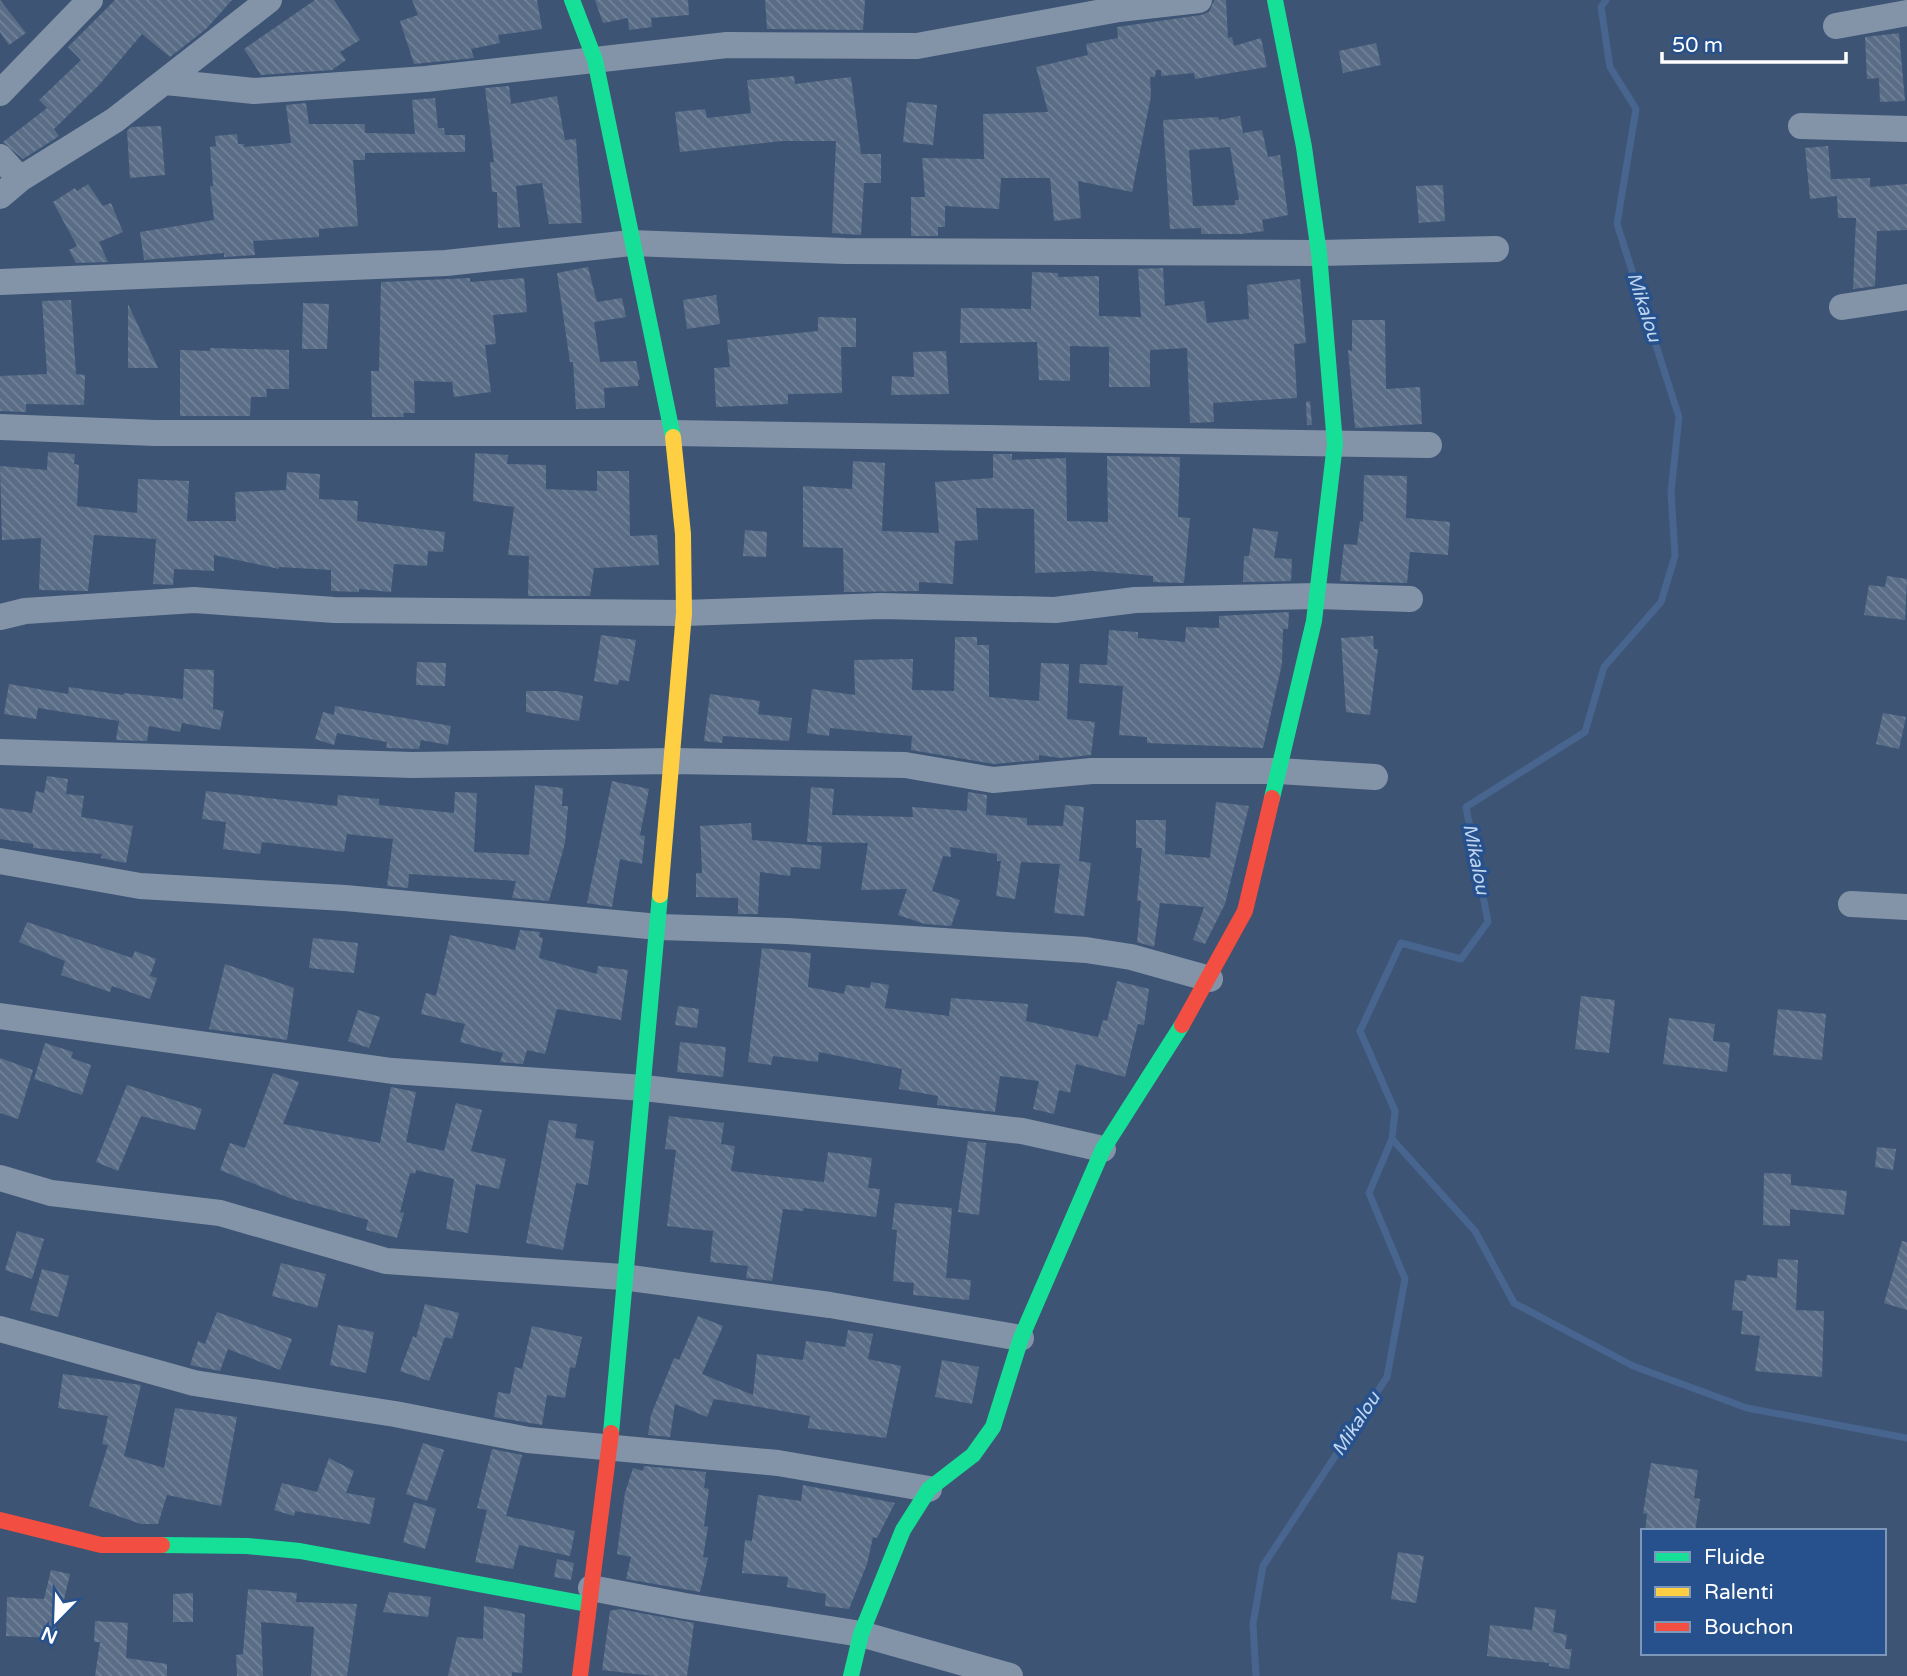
<svg xmlns="http://www.w3.org/2000/svg" width="1907" height="1676" viewBox="0 0 1907 1676" font-family="'Varela Round',sans-serif">
<defs>
<pattern id="building-back-hatch" width="6" height="6" patternUnits="userSpaceOnUse" patternTransform="scale(1.75)"><rect width="6" height="6" fill="#5a6d87"/><path d="M-1 5l2 2M0 0l6 6M5-1l2 2" fill="none" stroke="#738399"/></pattern>
</defs>
<rect width="100%" height="100%" fill="#3d5475"/>
<g fill="none" stroke-linecap="round" stroke-linejoin="round">
<path stroke="#47658e" stroke-width="7" d="M1392 1139 1475 1231 1514 1303 1633 1366 1747 1408 1907 1438
M1256 1676 1253 1624 1263 1566 1387 1377 1405 1279 1369 1193 1392 1139 1395 1111 1360 1031 1401 943 1461 959 1488 922 1466 807 1585 732 1604 667 1661 602 1675 556 1671 492 1679 417 1617 224 1636 109 1610 67 1601 7 1606 0"/>
</g>
<path fill="url(#building-back-hatch)" fill-rule="evenodd" d="M0 0 26 33 9 45 0 32Z
M115 0H232L206 29 170 57 142 34 98 86 54 129 59 136 23 159 3 142 47 108 39 100 81 60 68 47Z
M315 0H334L360 40 340 52 346 60 332 70 261 75 244 49Z
M412 0H537L542 29 498 35 500 43 471 49 474 58 414 64 400 21 418 15Z
M595 0H688L689 15 651 18 652 27 629 30 628 18 603 23Z
M765 0H865L863 30 767 29Z
M1214 0H1226L1228 38 1232 37 1234 46 1261 38 1267 67 1195 79 1194 73 1161 76V70H1156L1155 77H1150L1151 96 1132 192 1078 181 1081 218 1054 221 1050 178H1001L999 209 945 206V227H938V236H911V197H925L922 158 984 159 983 114 1048 112 1036 67 1088 55 1086 44 1118 38 1117 27 1201 15 1209 12Z
M1899 33 1905 101 1880 102 1879 78 1867 79 1865 37Z
M1376 43 1381 65 1343 73 1339 51Z
M794 76 795 84 851 77 861 154H881V183H864L861 235 832 233 836 141H782L680 152 675 112 705 109 707 118 751 113 747 80Z
M509 86 511 104 557 96 565 140 576 139 582 223 549 224 542 183 516 186 520 227 498 228 497 192H492L490 162H494L485 88Z
M435 98 438 128H444L445 135H465V152L365 153V160H353L358 226 319 229V237L253 241 255 255 224 257V253L144 260 140 232 214 220 210 186H213L210 147 216 146 215 136 237 134 238 144H244V147L291 143 286 105 306 103 309 124H365V133L415 134 412 100Z
M907 102 937 105 933 145 903 142Z
M1240 116 1243 133 1262 130 1268 157 1280 155 1288 215 1262 220 1264 231 1241 234H1201V228L1170 229 1163 120 1218 117 1219 120ZM1230 147 1239 200H1235V205L1193 206 1189 150Z
M161 126 165 175 130 178 127 131 131 127Z
M1828 146 1831 179 1870 178V187L1907 184V230L1877 231 1875 286 1853 289 1856 218H1838L1837 196 1810 199 1805 148Z
M88 184 103 206 111 203 123 232 99 242 108 262 76 263 69 250 77 246 53 202 75 188 77 191Z
M1443 185 1445 221 1419 223 1416 186Z
M588 267 597 302 622 298 626 317 594 322 600 362 636 361 640 380H638V386L604 388 605 408 576 409 573 362H570L557 273Z
M1163 268 1165 306 1204 301 1207 323 1249 319 1247 285 1300 279 1306 343 1294 344 1297 398 1213 403 1214 422 1190 423 1187 348 1150 350V387H1109V347L1070 346V381L1039 380 1037 342 960 343 961 308 1031 309 1032 272 1058 273V277L1099 276V316L1141 317 1138 269Z
M470 278V282L524 278 527 312 493 315 496 344 485 345 491 392 454 397 452 382 414 381 415 413H403L404 417H372L371 371H379L381 282Z
M716 295 720 324 687 329 683 300Z
M71 300 76 374 85 375 84 405 26 404V412L0 411V376L47 374 42 301Z
M303 303 329 304 327 349H302Z
M128 304 158 368H128Z
M818 317 856 318V347H841L842 393 788 394V404L716 407 714 368 730 367 727 340 818 331Z
M1352 320H1385L1386 389 1420 387 1422 424 1355 428 1348 350 1352 351Z
M210 348 289 350V389H266L267 397H251L250 416H180V350L210 351Z
M946 351 949 394 891 395 892 376 914 377 913 352Z
M1310 401 1312 425H1307L1306 402Z
M48 452 75 454 74 464 79 465 77 506 137 513 138 479 189 481 187 521H236L235 492 286 490 287 472 320 474 319 499 358 501 357 521 445 532 443 552 428 551 427 566 394 564 391 592 359 589V592L331 591V570L279 567V569L214 555V571L174 569 173 585 153 584 156 539 94 535 88 591 39 590 41 538 2 540 0 466 47 470Z
M475 453 508 455 507 464 546 465V489L597 491V471H629L630 536 657 535 659 565 594 568 590 596H528L529 556 508 555 514 507 473 501Z
M993 454H1012V460L1066 458 1067 521 1108 522 1107 456 1180 457 1178 517 1190 518 1184 583 1153 582V576L1093 571 1035 573 1034 509 976 508 978 540 955 541 953 584 919 582V591L844 592 843 548 803 547V486L852 489 853 461 885 463 882 531 939 533 935 482 993 478Z
M1364 475 1407 476 1406 518 1450 522 1448 555 1410 552 1407 583 1340 581 1344 544 1357 545 1360 521 1363 522Z
M1253 528 1278 532 1274 558 1292 559 1291 581 1243 582 1244 556H1249Z
M745 530 767 532 766 557 743 556Z
M1887 576 1907 579 1905 620 1864 615 1869 585 1885 587Z
M1289 612 1288 629H1283L1282 664 1263 748 1147 743V737L1119 735 1123 686 1079 683 1080 664 1107 665 1109 630 1138 632V638L1185 642 1186 627 1219 628V616Z
M601 635 636 640 629 681 619 680 618 685 594 681Z
M1373 636 1374 649H1378L1370 715 1346 712 1341 638Z
M955 637H977V645H989V697L1039 701 1041 663 1069 664 1067 719 1095 722 1091 755 1060 758 1039 755V760L994 764 911 750 912 736 830 728 829 736 807 733 812 689 855 695 854 660 913 659 912 690 954 691Z
M417 662 446 663 445 686 416 685Z
M184 669 214 670 213 709 224 711 220 730 182 723 180 732 149 726 147 741 116 740 119 721 38 708 36 719 4 714 9 684 68 694 69 687 123 695 124 693 183 699Z
M526 691H557L583 696 579 721 526 712Z
M710 694 760 701 758 714 792 718 789 741 723 736 722 743 704 741Z
M335 706 451 726 448 745 421 740 419 749 386 748 387 742 337 733 334 745 315 739 323 712 334 715Z
M1883 713 1906 717 1899 749 1876 744Z
M47 776 68 779 66 794 84 796 81 817 133 826 126 863 101 858 102 854 33 848V844L0 839V808L32 813 36 791 44 793Z
M612 781 649 789 640 835 645 836 642 864 620 859 612 907 587 903Z
M535 785 563 788 562 806H568L565 843 549 901 512 898 516 881 409 874 408 888 387 886 393 839 347 834 344 852 262 842 260 854 223 849 226 822 202 819 206 791 337 806 338 795 379 799V805L454 813 455 792 477 793 474 852 529 855Z
M811 787 834 789 832 815 913 817 912 807 967 811 968 792 987 795 986 815 1027 818V825L1063 826 1065 805 1084 807 1079 861 1091 863 1084 916 1054 913 1060 864 1021 862 1015 899 996 896 1001 861H997V854L950 847 951 857 943 856 932 891 960 900 951 926 925 924 898 915 907 889 861 890 868 843 807 842Z
M1216 802 1249 806 1225 904 1205 944 1193 940 1204 907 1160 903 1154 947 1137 942 1141 901H1137L1142 848H1136V820H1166L1165 854 1210 858Z
M751 823 752 840 822 846 820 869 791 867 790 876 760 872 758 914H738V898L696 897V873H702L700 826Z
M27 922 132 958 135 951 156 959 150 976 157 978 150 999 112 986 110 992 61 975 65 961 19 942Z
M520 930 540 932 539 937 543 938 539 958 597 974 598 966 628 970 621 1020 557 1009 545 1054 527 1050 523 1064 500 1062 503 1053 460 1042 465 1024 421 1014 426 993 436 996 450 935 515 950Z
M313 938 358 943 354 973 309 968Z
M762 948 811 953 808 987 844 994 846 985 870 988 871 982 889 985 885 1008 949 1016 951 998 1028 1004 1026 1021 1098 1037 1103 1020 1107 1021 1117 981 1149 989 1144 1025 1138 1024 1125 1077 1076 1064 1070 1093 1059 1090 1054 1114 1033 1109 1039 1081 1000 1076 995 1112 937 1105 938 1096 899 1089 902 1069 819 1052 818 1062 773 1056 771 1065 748 1062Z
M225 964 294 988 287 1040 209 1029Z
M1581 996 1615 1000 1609 1053 1575 1049Z
M678 1006 699 1009 697 1028 675 1025Z
M1778 1009 1826 1014 1822 1060 1773 1055Z
M358 1010 380 1017 369 1048 348 1041Z
M1669 1018 1715 1024 1713 1041 1730 1043 1727 1072 1663 1064Z
M680 1042 726 1047 723 1077 677 1072Z
M45 1043 73 1052 71 1058 91 1065 82 1095 34 1079Z
M0 1058 33 1070 18 1119 0 1113Z
M273 1073 299 1082 283 1124 380 1143 391 1087 416 1092 406 1142 444 1151 456 1103 482 1110 471 1151 506 1159 499 1189 476 1184 468 1233 446 1229 454 1179 416 1170 415 1174 410 1173 400 1212 404 1213 397 1238 366 1230 368 1220 292 1199 220 1170 230 1143 245 1148Z
M127 1085 202 1109 195 1130 141 1116 118 1171 96 1162Z
M669 1116 724 1123 721 1144 735 1146 731 1171 824 1182 828 1152 872 1158 868 1188 880 1189 876 1217 804 1208 803 1211 783 1209 772 1281 746 1278 748 1266 710 1262 713 1231 667 1226 676 1150 665 1149Z
M549 1120 577 1124 575 1138 594 1141 588 1185 576 1183 563 1250 526 1243Z
M968 1141 986 1143 979 1215 958 1212Z
M1877 1147 1896 1149 1893 1170 1875 1167Z
M1764 1173 1791 1174V1185L1847 1191 1844 1215 1790 1209V1226L1763 1225Z
M895 1203 952 1208 946 1278 971 1280 969 1300 913 1295 914 1283 893 1281 897 1230 892 1229Z
M17 1231 44 1239 32 1279 5 1270Z
M1902 1241 1907 1242V1310L1884 1303Z
M1778 1259 1798 1260 1796 1310 1824 1311 1822 1377 1755 1371 1760 1336 1741 1334 1743 1311 1732 1310 1735 1280 1746 1281 1747 1275 1777 1278Z
M281 1263 326 1274 317 1308 272 1296Z
M42 1269 69 1276 58 1317 30 1310Z
M425 1304 459 1313 452 1339 445 1337 429 1381 400 1371 413 1336 416 1338Z
M217 1312 292 1339 280 1370 228 1349 220 1371 190 1365 198 1341 205 1344Z
M698 1316 723 1326 702 1374 753 1395 757 1354 803 1360 806 1341 845 1347 848 1330 873 1334 868 1359 901 1366 886 1438 808 1428 810 1416 714 1399 707 1417 675 1404 670 1437 648 1435 651 1415 674 1358 679 1360Z
M338 1325 374 1332 366 1373 330 1365Z
M532 1326 582 1337 575 1368 570 1367 565 1398 547 1395 542 1425 494 1417 498 1392 510 1394 515 1367 522 1369Z
M942 1360 979 1367 972 1404 935 1397Z
M63 1374 141 1385 124 1456 164 1468 175 1408 237 1417 221 1506 167 1495 158 1524H141L89 1506 108 1445 102 1444 108 1416 58 1408Z
M423 1443 444 1450 427 1501 406 1494Z
M492 1449 522 1455 506 1516 575 1531 570 1556 519 1545 513 1569 475 1562 487 1510 477 1508Z
M329 1458 354 1471 346 1493 375 1498 370 1524 295 1511 294 1516 274 1510 282 1483 317 1492Z
M1651 1463 1698 1470 1694 1498 1700 1499 1695 1531H1645L1647 1514 1643 1513Z
M644 1466 706 1472 704 1488 709 1489 704 1526 708 1527 703 1557 708 1558 700 1592 626 1579 631 1557 617 1554 625 1493 633 1468 643 1471Z
M803 1485 895 1503 877 1538 873 1537 867 1564 849 1609 825 1606 826 1594 787 1587 788 1577 742 1573 745 1540 752 1541 758 1495 801 1501Z
M414 1502 436 1509 425 1549 403 1542Z
M1398 1552 1424 1556 1416 1603 1391 1599Z
M557 1559 574 1563 571 1580 554 1577Z
M51 1570 70 1574 63 1604 58 1603 55 1638 6 1636 7 1597 44 1599Z
M248 1589 297 1593 296 1602 357 1604 347 1676H311L314 1627 261 1622 263 1676H237L236 1655 243 1654Z
M389 1592 431 1597 428 1617 383 1612Z
M193 1593V1622H173V1594Z
M484 1606 525 1614 522 1673 512 1672V1676H448L457 1637 483 1639Z
M1535 1607 1556 1610 1553 1632 1567 1635 1565 1649H1572L1569 1669 1549 1666V1663L1487 1656 1490 1625 1532 1630Z
M619 1609 694 1623 687 1676H653L602 1670 610 1611Z
M95 1621 128 1623 126 1658 167 1664V1676H95L100 1642H94Z"/>
<g fill="none" stroke-linecap="round" stroke-linejoin="round">
<path stroke="#8494a8" stroke-width="26" d="M1836 26 1907 13
M166 82 254 91 426 79 727 45 917 46 1119 9 1199 0
M0 93 90 0
M1801 126 1907 129
M0 157 20 179
M0 196 20 179 115 120 269 0
M0 282 446 263 631 243 845 251 1319 253 1496 249
M1842 307 1907 297
M0 427 155 433H673L1429 445
M0 617 25 611 194 600 334 610 684 613 881 606 1055 610 1135 600 1318 596 1410 599
M0 752 412 765 672 761 905 765 993 780 1092 771H1279L1375 777
M0 861 140 886 345 898 659 927 787 931 1086 950 1131 957 1210 979
M1851 904 1907 907
M0 1016 392 1071 644 1088 1022 1131 1103 1149
M0 1178 51 1193 220 1213 386 1261 623 1277 830 1305 1021 1338
M0 1329 194 1383 395 1414 528 1440 778 1463 929 1489
M591 1588 685 1606 861 1634 1010 1676"/>
<path stroke="#16e098" stroke-width="16" d="M572 0 595 60 673 437
M1272 798 1314 621 1335 444 1319 253 1304 147 1275 0
M611 1433 660 895
M162 1545 247 1546 300 1551 587 1604
M851 1676 861 1634 903 1530 929 1489 973 1455 993 1427 1021 1338 1103 1149 1182 1025"/>
<path stroke="#ffcf43" stroke-width="16" d="M660 895 684 613 683 534 673 437"/>
<path stroke="#f24e42" stroke-width="16" d="M1182 1025 1245 911 1272 798
M0 1520 101 1545H162
M580 1676 611 1433"/>
</g>
<g text-anchor="middle" dominant-baseline="central" stroke-width="7" stroke-linejoin="round" paint-order="stroke">
<g font-size="19" font-style="italic" fill="#c0d6f1" stroke="#26518c">
<text transform="translate(1644 307) rotate(72)">Mikalou</text>
<text transform="translate(1476 859) rotate(79)">Mikalou</text>
<text transform="translate(1356 1424) rotate(-57)">Mikalou</text>
</g>
</g>
<rect x="1641" y="1529" width="245" height="126" fill="#26518c" stroke="#7d97ba" stroke-width="2"/>
<rect x="1655" y="1552" width="35" height="10" fill="#16e098" stroke="#7d97ba" stroke-width="2"/>
<text x="1704" y="1564" font-size="21" fill="#ffffff">Fluide</text>
<rect x="1655" y="1587" width="35" height="10" fill="#ffcf43" stroke="#7d97ba" stroke-width="2"/>
<text x="1704" y="1599" font-size="21" fill="#ffffff">Ralenti</text>
<rect x="1655" y="1622" width="35" height="10" fill="#f24e42" stroke="#7d97ba" stroke-width="2"/>
<text x="1704" y="1634" font-size="21" fill="#ffffff">Bouchon</text>
<g transform="translate(56 1620) rotate(203)" stroke="#26518c" stroke-width="5" paint-order="stroke">
<path d="M0-5L12 26L0 18L-12 26Z" fill="#ffffff"/>
<text y="-10" font-size="19" font-weight="bold" text-anchor="middle" fill="#ffffff">N</text>
</g>
<path d="M1662 52v10h184v-10" fill="none" stroke="#ffffff" stroke-width="3.5"/>
<text x="1672" y="52" font-size="21" fill="#ffffff" stroke="#26518c" stroke-width="5" paint-order="stroke">50 m</text>
</svg>
